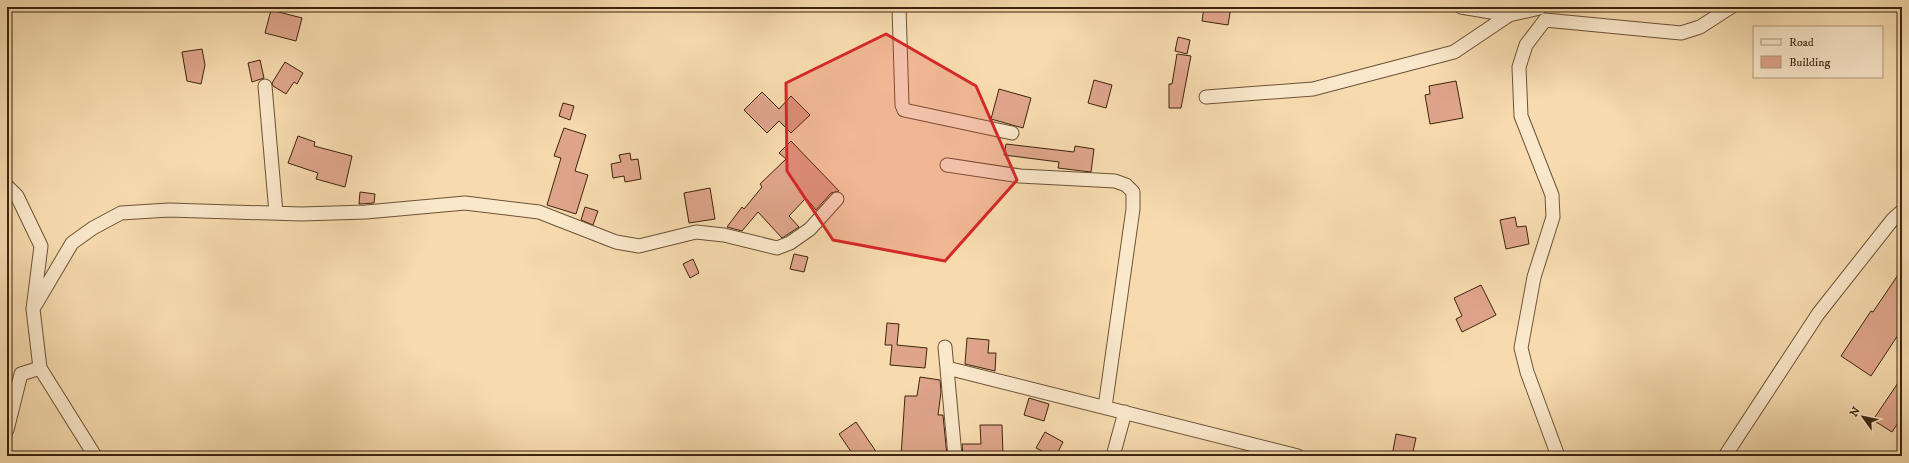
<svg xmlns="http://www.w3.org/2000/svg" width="1909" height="463" viewBox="0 0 1909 463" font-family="'IM FELL DW Pica',serif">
<rect width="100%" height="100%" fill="#f7dbaf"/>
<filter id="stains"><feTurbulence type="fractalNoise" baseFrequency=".005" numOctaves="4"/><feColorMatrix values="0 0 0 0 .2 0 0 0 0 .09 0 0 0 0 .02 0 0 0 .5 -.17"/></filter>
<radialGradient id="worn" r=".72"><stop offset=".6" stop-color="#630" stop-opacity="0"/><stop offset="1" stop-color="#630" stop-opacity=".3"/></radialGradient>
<path fill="#dfa58b" stroke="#3d240e" d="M1204 7H1231L1228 25 1202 21Z
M271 10 302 18 296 41 265 33Z
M1178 37 1190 40 1187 54 1175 51Z
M202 49 205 65 201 84 187 81 182 52Z
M1177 54 1191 56 1181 108H1169V84H1172Z
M260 60 264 78 252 82 248 63Z
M285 62 303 73 297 84 294 82 286 94 273 86 272 83Z
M1094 80 1112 85 1106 108 1088 103Z
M1456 81 1463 118 1430 124 1425 95 1430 94 1429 86Z
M999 89 1031 98 1023 128 991 119Z
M762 92 779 109 791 96 810 115 791 133 779 121 767 133 744 110Z
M563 103 574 106 570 120 559 116Z
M564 128 586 135 575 171 588 175 576 214 547 205 561 158 554 156Z
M298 136 315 142 314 146 352 156 345 187 316 179 318 173 288 163Z
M791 141 839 191 831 193 816 210 806 198 789 216 799 227 782 238 758 212 742 231 727 227 742 207 744 209 762 187 760 184 786 159 779 153Z
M1006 144 1074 152 1075 146 1094 149 1091 172 1058 168 1059 162 1004 155Z
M630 153 631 160 638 159 641 179 625 182 624 176 613 178 611 164 621 162 619 155Z
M710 188 715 219 689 223 684 193Z
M360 192 375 194 374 203 359 204Z
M585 207 598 211 593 225 581 220Z
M1515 217 1517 227 1526 226 1529 244 1506 249 1500 220Z
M794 254 808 257 804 272 790 269Z
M693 259 699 273 690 278 683 264Z
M1902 269V329L1871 376 1841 356 1871 311 1873 312Z
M1481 285 1496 315 1462 332 1456 319 1462 316 1454 298Z
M887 323 899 324 897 345 927 348 925 368 890 365 892 345H885Z
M967 338 989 340 988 353H996L995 371 965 364Z
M920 377 940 380 941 392 938 415H943L947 456H901L905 396H917Z
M1902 377V417L1892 432 1873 420Z
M1029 398 1049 404 1044 421 1024 415Z
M856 422 879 456H854L839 434Z
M980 425H1002L1003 455 963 456 962 444H981Z
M1045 432 1063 442 1056 456H1042L1044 452 1036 448Z
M1396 434 1416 438 1412 456H1392Z"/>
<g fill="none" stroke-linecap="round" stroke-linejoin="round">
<g stroke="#6c5236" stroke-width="15">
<path id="minor" d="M899 7 902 105 904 110 1012 133
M1461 7 1509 15
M265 86 276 213
M1206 97 1313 89 1454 52 1509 15 1540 8
M947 165 1020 176 1115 181 1126 185 1133 192V209L1105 407
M7 186 17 196 41 246 33 309 40 368 95 456
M33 309 72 243 93 228 121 213 169 210 301 214 366 212 465 203 539 212 616 242 639 246 696 232 724 235 777 248 790 243 810 229 837 199
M945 347 955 456
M947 368 1298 456
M7 430 21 374 40 368
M1113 456 1125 412
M1558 456 1527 372 1521 348 1534 277 1553 217 1552 195 1521 116 1519 67 1526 45 1545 20 1681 33 1700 27 1731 7
M1725 456 1818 314 1893 219 1902 211"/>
</g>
<use href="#minor" stroke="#fae8cb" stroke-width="13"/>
</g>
<path fill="#d62828" fill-opacity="0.2" stroke="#d62828" stroke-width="3" stroke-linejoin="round" d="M886 34 976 86 1017 180 945 261 833 240 787 171 786 83Z"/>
<rect width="1909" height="463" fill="none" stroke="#f7dbaf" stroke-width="24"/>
<rect x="8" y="8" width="1893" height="447" fill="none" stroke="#3d240e" stroke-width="2"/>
<rect x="12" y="12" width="1885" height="439" fill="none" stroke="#3d240e"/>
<rect x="1753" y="26" width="130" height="52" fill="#fae8cb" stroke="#ae9a7f"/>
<rect x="1761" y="39" width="20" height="6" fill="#fae8cb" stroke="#ae9a7f"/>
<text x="1789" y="46" font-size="12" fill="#3d240e">Road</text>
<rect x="1761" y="56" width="20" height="12" fill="#dfa58b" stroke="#ae9a7f"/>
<text x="1789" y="66" font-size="12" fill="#3d240e">Building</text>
<g transform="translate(1863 417) rotate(303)" stroke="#fae8cb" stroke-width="3" paint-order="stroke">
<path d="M0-3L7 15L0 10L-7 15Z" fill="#3d240e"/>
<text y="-6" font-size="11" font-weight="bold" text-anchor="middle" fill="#3d240e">N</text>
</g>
<rect width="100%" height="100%" filter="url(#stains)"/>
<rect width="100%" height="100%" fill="url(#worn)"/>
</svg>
